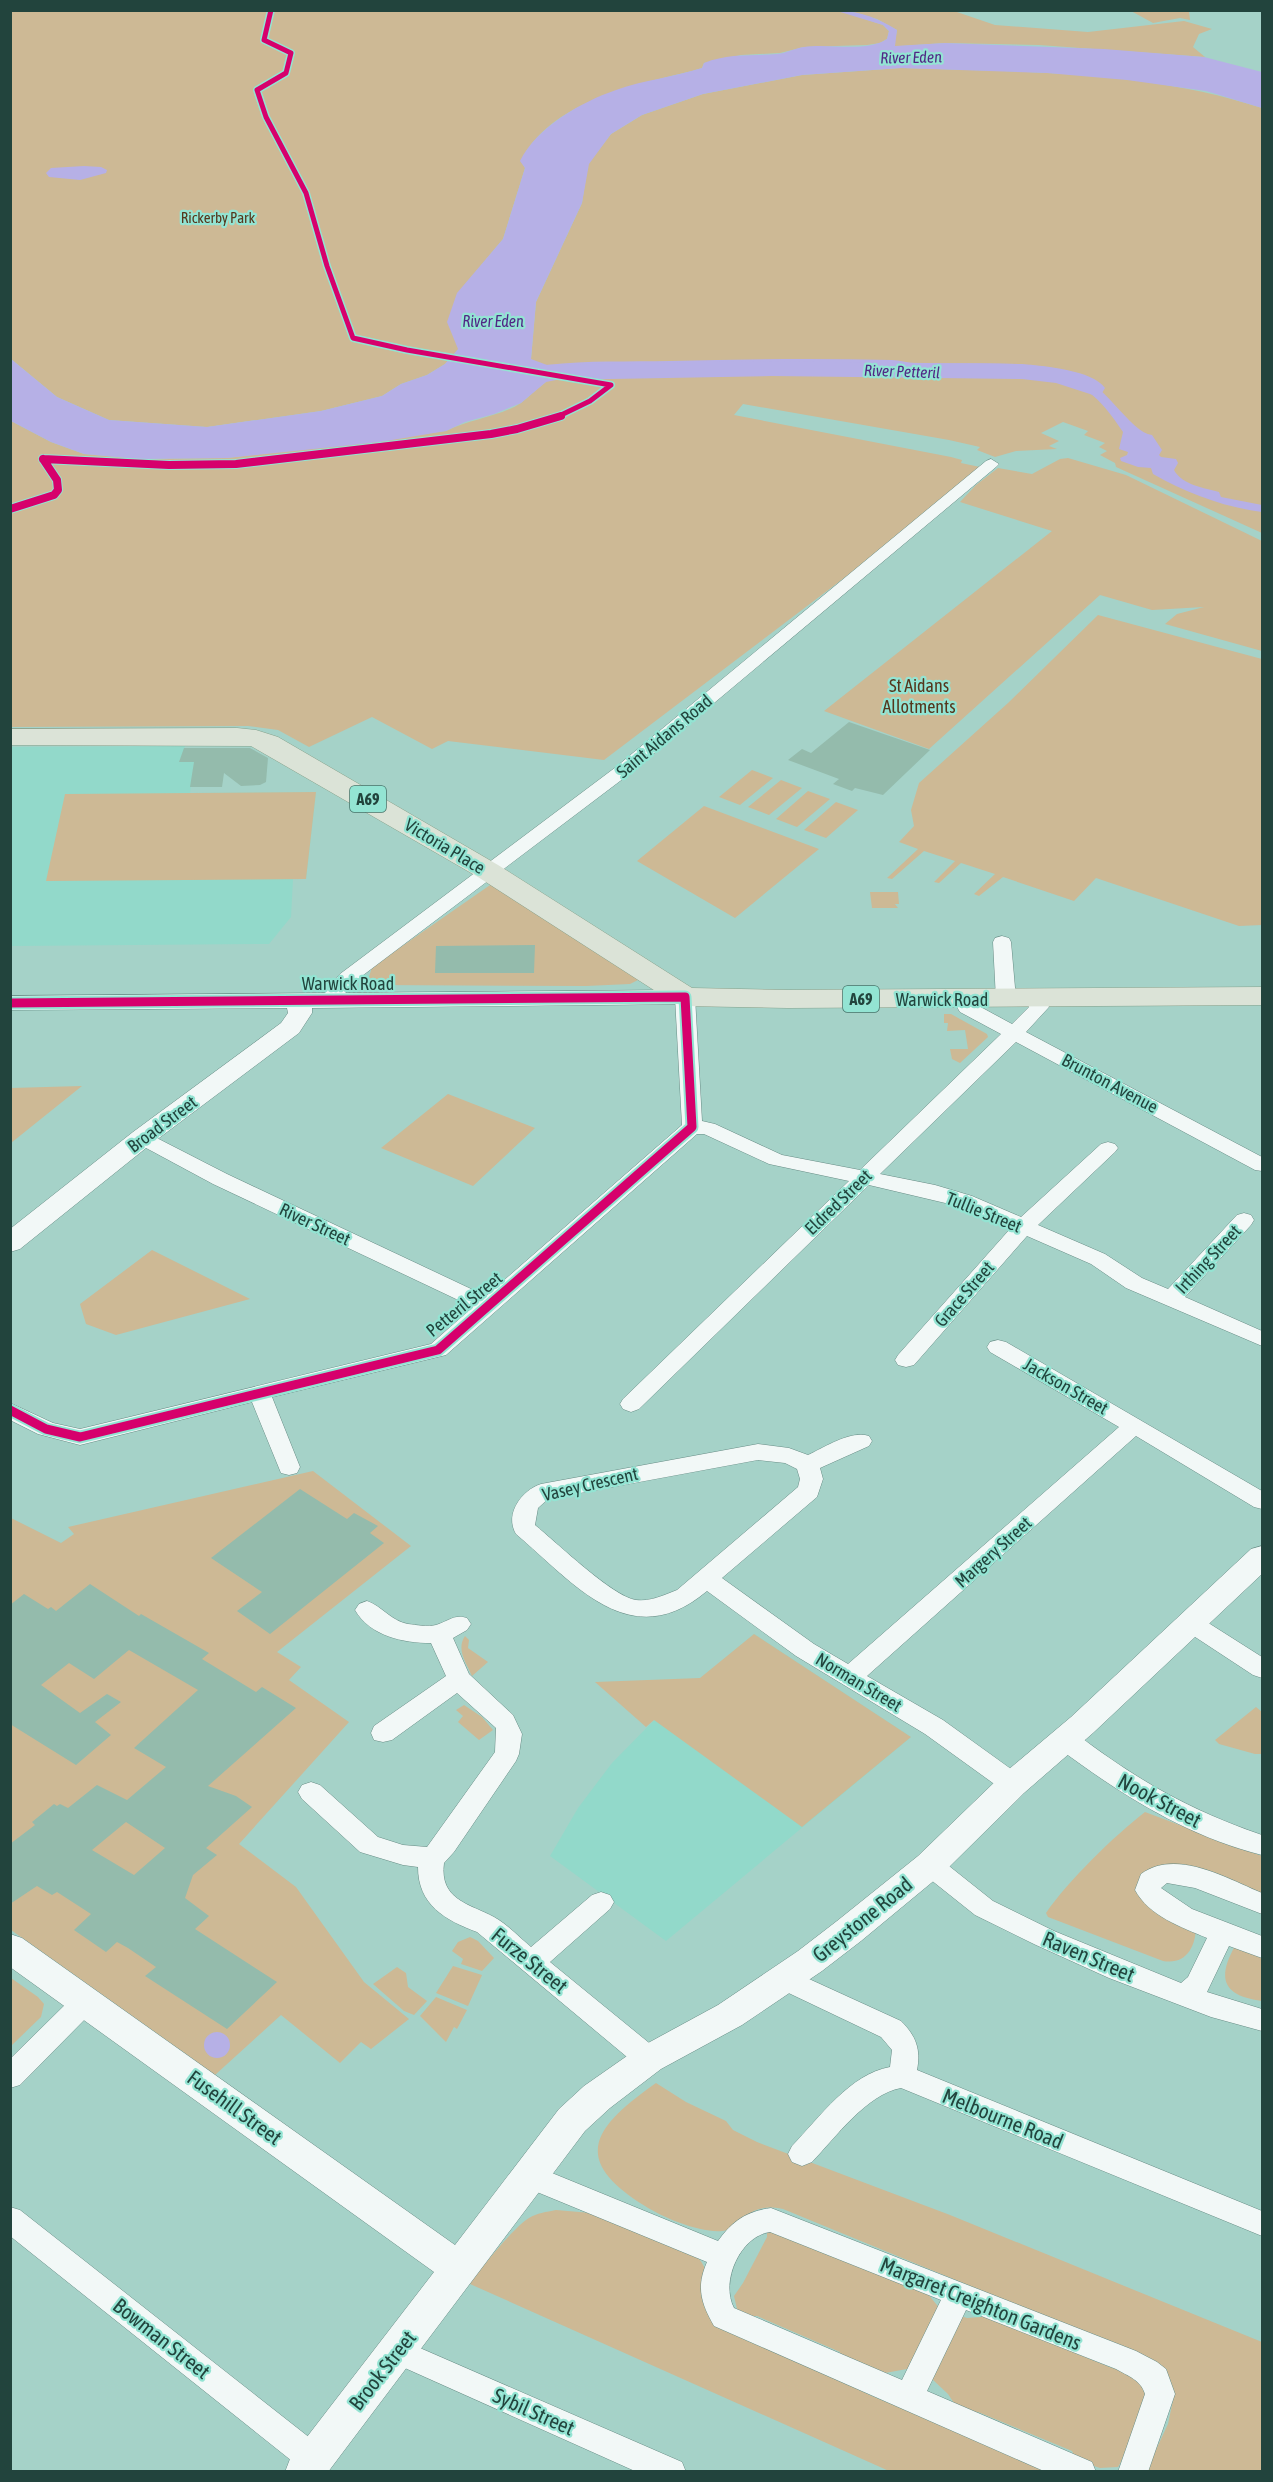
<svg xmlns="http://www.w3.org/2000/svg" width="1273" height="2482" viewBox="0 0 1273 2482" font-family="'Asap Condensed',sans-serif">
<rect width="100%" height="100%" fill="#a5d2c8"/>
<path fill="#92d9ca" d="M185 746 181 762H194L190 793 316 792 306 879H293L291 917 269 944 11 946 10 747Z
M754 1634 911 1737 666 1941 550 1856 578 1808 612 1763 667 1707Z"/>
<path fill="#cdb995" d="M837 10 883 25 889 31 887 39 880 43 867 45 804 47 780 53 741 55 704 63 702 68 692 71C634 85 550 102 521 161L525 168 503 239 458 293 459 349 445 364 427 375 401 384 382 396 321 411 207 427 109 420 57 397 11 359 10 11Z
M849 11H954L995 25 1088 32 1184 21 1212 29 1199 34 1193 47 1205 57 1039 45 945 43 901 46H894L897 30 877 19Z
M1131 11H1189L1190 20 1180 18 1153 23Z
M901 68C1021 72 1147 70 1262 108V533L1116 467 1115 463 1100 455 1107 451 1099 447 1105 443 1084 435 1088 431 1063 422 1041 433 1059 441 1049 446 1057 449 1016 451 995 457 977 450 980 447 949 440 743 404 734 415 951 457 962 460 961 463 980 467 848 575 604 760 448 741 432 749 372 717 309 747 278 730 248 726 11 727V512L37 505 53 496 52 492 11 505V421L51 442 84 454 139 459 227 458 446 431C470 419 499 417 521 403 529 397 537 388 546 382L531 359 536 302 582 203 588 164 611 134 642 115 703 94 802 75Z
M1068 458 1126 475 1262 541V651L1165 624 1177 614 1204 607 1152 610 1100 595 929 749 824 711 1052 531 960 502 976 485 998 468 1032 474 1060 459Z
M1098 615 1262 659V925L1239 926 1096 878 1074 901 1003 877 979 896 974 894 995 874 961 863 939 883 934 882 955 861 924 851 892 879 887 878 918 849 899 842 914 826 911 810 919 783 1008 703Z
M752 770 773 778 740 805 719 797Z
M781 780 802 788 769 815 748 807Z
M808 791 830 799 797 827 776 819Z
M316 792 306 879 46 881 65 794Z
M836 802 858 810 826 838 804 830Z
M704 806 819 849 735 918 637 861Z
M493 883 642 978 630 984 586 986 374 985 369 977 372 967Z
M870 892H898L899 904H895L898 908H872Z
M944 1014H951L987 1034 988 1037 960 1063 952 1059 950 1049H968L965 1030 947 1031 948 1023H944Z
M82 1086 11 1143V1088Z
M448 1094 535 1128 473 1186 381 1148Z
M152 1250 250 1299 116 1335 86 1324 80 1304Z
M313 1471 411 1546 277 1652 301 1667 289 1680 349 1722 239 1844 296 1887 364 1982 409 2019 371 2049 361 2042 340 2063 281 2015 215 2075 11 1930V1518L61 1543 74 1534 68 1527Z
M754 1634 911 1737 802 1827 654 1720 646 1727 595 1682 700 1678Z
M465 1636 469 1640 468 1648 488 1662 472 1676C466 1663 456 1649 465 1636Z
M464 1705 482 1717 493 1730 479 1740 458 1722 463 1716 456 1710Z
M1256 1707 1262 1712V1754H1255L1219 1744 1215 1740Z
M1145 1812 1262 1856V1899L1195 1874 1142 1882 1196 1926C1196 1947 1186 1965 1163 1961L1048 1917 1046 1913C1068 1881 1114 1836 1145 1812Z
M470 1937 478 1941 494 1958 482 1971 461 1964 463 1959 452 1951 458 1942Z
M1235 1946 1262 1951V2001C1224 1996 1216 1980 1235 1946Z
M453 1966 482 1975 468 2006 436 1993Z
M397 1967 406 1973 408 1987 427 2001 414 2015 404 2011 373 1984Z
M11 1978 38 1997 44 2004 41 2017 11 2046Z
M436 1997 467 2010 457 2029 454 2027 446 2042 420 2016Z
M656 2083 686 2102 726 2121 733 2130 757 2142 950 2215 1262 2342V2471H1146L1168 2424 1173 2400 1164 2380 1019 2306 783 2209C741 2201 748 2229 722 2231 700 2233 664 2218 645 2206 568 2159 595 2126 656 2083Z
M556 2210 591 2213 695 2253C698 2258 703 2263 705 2269 711 2289 695 2299 712 2319L872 2396 1055 2471H889L470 2284C478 2271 516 2225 529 2218 537 2213 546 2212 556 2210Z
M771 2230 923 2288 941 2310 967 2318 995 2316 1015 2328 1112 2368 1119 2369 1124 2365 1149 2393 1121 2462 1118 2467 1100 2468 1076 2460 1072 2451 978 2412 966 2421 948 2394 932 2379 907 2369 885 2373 839 2357 840 2352 757 2316H747L738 2313 734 2296 743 2283 767 2237V2232Z"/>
<path fill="#b6b0e6" d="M837 11C858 10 880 19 897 30L895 46 945 43 1104 49 1204 57 1262 72V108L1206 91 1127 80 1047 73 901 68 802 75 703 94 642 115 611 134 589 164 582 203 536 302 531 359 547 365C588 360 629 362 670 361 744 359 818 358 892 360 900 360 907 363 914 363 966 365 1016 359 1068 371 1103 378 1130 433 1152 435L1162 450 1159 455 1161 457 1176 459 1178 463 1174 470C1182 485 1205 488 1219 492L1221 497 1262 505V512C1223 507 1187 493 1153 474L1151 468 1138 467 1121 461 1120 458 1127 455 1128 452 1119 449 1123 432C1100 397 1082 380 1039 372L800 368 647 369 586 374 546 382 521 403 494 414 465 422 446 431 380 442 227 458 139 459 84 454 51 442 11 421V359L57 397 109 420 207 427 321 411 382 396 401 384 427 375 445 364 458 349 447 322 457 293 503 239 525 168 520 161C537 127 581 102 616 90 644 80 674 77 702 68L704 63C728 53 752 56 777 54 787 53 795 48 804 47 830 43 865 53 887 39L889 31 883 25Z
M84 166 101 167 107 170 106 173 80 180 49 177 46 173 51 168Z
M204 2045a13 13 0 1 1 26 0a13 13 0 1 1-26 0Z"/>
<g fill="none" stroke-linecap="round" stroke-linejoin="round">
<path fill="#b6b0e6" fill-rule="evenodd" d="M737 361 1022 364C1043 366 1093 370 1105 388L1102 393 1093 395 1056 383 1022 379 772 376 555 380 530 377 527 372 530 367 539 365Z"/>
</g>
<path fill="#94bbac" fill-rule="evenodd" d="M849 722 930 750 883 795 855 788 852 791 833 784 839 779 788 760 802 749 811 753Z
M184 748H250L268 758 266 782 260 785 241 786 224 773 222 787H190L194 762H179Z
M535 945 534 973H435L436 946Z
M300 1489 347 1519 354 1513 378 1526 370 1533 384 1543 270 1634 237 1611 262 1592 211 1558Z
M90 1584 139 1616 141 1614 209 1653 202 1659 256 1692 262 1687 296 1708 208 1786 236 1796 252 1807 206 1848 217 1855 193 1875 185 1898 209 1916 195 1929 277 1982 227 2029 145 1976 156 1967 128 1948 117 1942 106 1952 74 1930 91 1914 57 1892 52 1895 37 1886 10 1904V1844L35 1825 32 1822 54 1804 57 1806 60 1804 68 1808 97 1785 127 1800 166 1767 134 1748 198 1690 129 1650 94 1679 69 1663 41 1685 80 1713 107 1694 121 1702 95 1722 111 1735 76 1765 10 1724V1605L24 1594 48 1609 51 1607 56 1611ZM126 1822 165 1848 134 1875 92 1850Z"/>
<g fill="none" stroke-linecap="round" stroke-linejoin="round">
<g stroke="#678c85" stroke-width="1">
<path id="minor" d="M991 459 999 464 996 467 628 775 354 982 338 1002H324L321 998 340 974 616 767 986 461Z
M1002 936 1009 938 1011 942 1016 999 1013 1003H999L996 999 993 942 995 938Z
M685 991 692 993 695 997 702 1121 715 1124 782 1155 860 1170 1001 1034 960 1012 952 999 955 995H969L975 1004 1012 1024 1029 1007 1027 998 1030 994H1044L1049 1007 1026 1032 1262 1157V1171L1255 1170 1016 1042 880 1174 935 1185 972 1196 1021 1217 1101 1144 1108 1142 1115 1144 1118 1148 1115 1152 1038 1225 1105 1254 1142 1278 1168 1289 1237 1215 1244 1213 1251 1215 1254 1220 1251 1225 1185 1297 1262 1331V1346L1126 1288 1091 1264 1027 1236 914 1365 906 1367 898 1365 895 1360 898 1355 1010 1229 958 1206 869 1185 639 1409 631 1412 623 1409 620 1404 623 1399 849 1181 769 1164 704 1134H697L446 1355 272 1397 300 1467 297 1473 289 1475 281 1473 252 1402 80 1445 38 1434 10 1420V1403L53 1423 80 1429 431 1344 473 1307 213 1184 135 1142 132 1138 135 1134 142 1132 149 1134 227 1174 486 1296 682 1125 675 997 678 993Z
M998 1340 1006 1342 1262 1491V1509L1254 1507 1136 1436 867 1676 943 1720 1022 1777 1026 1784 1022 1791 1013 1794 1004 1791 925 1734 796 1656 707 1591C630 1656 574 1583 516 1534 504 1514 522 1490 541 1484L758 1444 789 1448 808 1455C825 1447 851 1430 869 1436L872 1441 869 1446 820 1468 823 1479 817 1497 722 1578 814 1644 848 1664 1119 1427 990 1352 987 1347 990 1342ZM758 1460 785 1463 797 1469 800 1479 798 1487 677 1590C664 1595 650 1602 636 1600 613 1597 556 1542 535 1525L538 1508 548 1499Z
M367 1601C382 1606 391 1621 408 1624 416 1625 428 1627 436 1625 449 1621 454 1614 467 1618L471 1624 467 1630 453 1638 469 1674 513 1715 522 1734 519 1754 516 1761 454 1852 444 1863C439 1900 470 1904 494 1917 507 1924 519 1937 531 1947L592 1895 601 1892 610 1895 614 1902 610 1909 550 1962 659 2051 663 2059 659 2067 649 2070 639 2067 477 1932C445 1920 418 1905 418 1867L403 1865 360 1852 302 1799 298 1792 302 1785 311 1782 320 1785 378 1837 403 1845 427 1847 495 1752 496 1728 457 1693 392 1740 383 1742 374 1740 371 1733 374 1726 446 1676 431 1643C403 1643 370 1636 355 1610L359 1604Z
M1191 1614 1199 1617 1262 1657V1678L1253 1675 1183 1629 1179 1623 1183 1617Z
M1066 1731 1075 1733C1137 1780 1189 1810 1262 1835V1855C1186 1836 1120 1794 1057 1747L1054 1740 1057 1733Z
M930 1855 939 1858 993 1901 1054 1931 1181 1983 1188 1977 1207 1938C1181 1927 1149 1916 1135 1890L1141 1874C1176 1848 1228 1879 1262 1893V1914L1195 1888 1167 1883 1161 1888 1192 1909 1262 1936V1958L1229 1946 1207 1992 1262 2009V2031L1211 2017 1109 1978 1036 1945 975 1915 921 1872 917 1865 921 1858Z
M785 1968 901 2021C916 2036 921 2049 917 2070L1262 2211V2236L901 2088C867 2094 835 2138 812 2162L802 2166 792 2162 788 2154 792 2146C820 2117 850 2074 890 2067L892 2050 881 2037 776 1987 772 1979 776 1971Z
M87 1989 96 1992 100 2000 96 2008 20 2085 10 2088V2059L78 1992Z
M530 2164 718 2241C732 2221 747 2211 771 2208L1136 2351 1157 2362 1166 2369 1175 2394 1148 2472H1118L1145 2394C1141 2380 1128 2376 1116 2369L966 2310 927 2391 1092 2462 1096 2472H1046L714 2326C701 2303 696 2287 707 2262L520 2185 516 2176 520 2167ZM770 2232 941 2300 902 2380 734 2308C720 2282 740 2236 770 2232Z
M10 2207 20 2210 324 2449 328 2459 324 2469 317 2472 302 2469 10 2236Z
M397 2338 682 2462 686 2472H637L387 2360 382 2351 387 2342Z"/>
</g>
<g stroke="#678c85" stroke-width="1">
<path id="tertiary" d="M685 990 694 992 697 997 694 1002 685 1004 312 1008V1013L299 1033 151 1144 20 1249 10 1252V1229L133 1132 281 1023 288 1013 287 1008 10 1010V996Z
M1262 1546V1574L1093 1733 1024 1793 942 1874 861 1941 822 1971 742 2025 661 2069 610 2108 585 2131 328 2472H285L290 2459 434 2272 10 1967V1934L22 1938 455 2245 559 2109 584 2086 637 2049 718 2005 798 1951 837 1921 918 1856 1002 1775 1071 1717 1251 1549Z"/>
</g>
<g stroke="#88a18b" stroke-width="1">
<path id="primary" d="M237 728 256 730 278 737 498 865 692 988 788 990 1262 987V1005L788 1008 685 1006 674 1003 478 877 251 746 10 745V729Z"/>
</g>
<use href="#minor" fill="#f2f8f7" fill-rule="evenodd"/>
<use href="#tertiary" fill="#f2f8f7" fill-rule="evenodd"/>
<use href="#primary" fill="#dbe3d7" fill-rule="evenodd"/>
<g stroke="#93e4d3" stroke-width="8">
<path id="cycleway-far2" d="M271 10 264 40 291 53 286 73 257 90 266 117 306 193 327 266 353 338 407 350 611 385 590 401 557 417"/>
</g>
<g stroke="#93e4d3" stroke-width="10">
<path id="cycleway-far1" d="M43 459 169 465 236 464 491 434 517 429 561 416
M10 509 54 495 58 490 57 480 43 459"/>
</g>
<g stroke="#93e4d3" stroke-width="13">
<path id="cycleway" d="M10 1003 685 997 692 1127 438 1350 80 1437 46 1429 10 1410"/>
</g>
<use href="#cycleway-far2" stroke="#d6006c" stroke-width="5"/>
<use href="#cycleway-far1" stroke="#d6006c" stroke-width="8"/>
<use href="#cycleway" stroke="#d6006c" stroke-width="9"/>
</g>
<g text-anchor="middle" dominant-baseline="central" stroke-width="4.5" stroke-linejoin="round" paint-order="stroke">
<g font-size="15" fill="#55361c" stroke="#93e4d3">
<text x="218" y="217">Rickerby Park</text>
</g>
<g font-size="16" font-style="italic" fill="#502785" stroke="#93e4d3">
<text transform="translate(911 57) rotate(-1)">River Eden</text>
<text x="493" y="321">River Eden</text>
<text transform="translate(902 371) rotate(2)">River Petteril</text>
</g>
<g fill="#93e4d3" stroke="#44746a" stroke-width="1.5">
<rect x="350" y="786" width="36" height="26" rx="4.5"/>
<rect x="843" y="986" width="36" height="26" rx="4.5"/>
</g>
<g font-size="16" font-weight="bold" fill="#22443d">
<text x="368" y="799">A69</text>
<text x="861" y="999">A69</text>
</g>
<g font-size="18" fill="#55361c" stroke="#93e4d3">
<text x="919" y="685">St Aidans<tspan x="919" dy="21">Allotments</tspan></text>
</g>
<g font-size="18" fill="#22443d" stroke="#93e4d3">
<text transform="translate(664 736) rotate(-40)">Saint Aidans Road</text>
<text transform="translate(445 846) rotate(31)">Victoria Place</text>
<text x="348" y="983">Warwick Road</text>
<text x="942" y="999">Warwick Road</text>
<text transform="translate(1110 1083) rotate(28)">Brunton Avenue</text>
<text transform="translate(162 1124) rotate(-37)">Broad Street</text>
<text transform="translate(838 1202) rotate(-44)">Eldred Street</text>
<text transform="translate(984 1212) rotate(22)">Tullie Street</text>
<text transform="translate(315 1224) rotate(25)">River Street</text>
<text transform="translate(1208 1259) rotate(-47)">Irthing Street</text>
<text transform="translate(964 1294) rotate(-49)">Grace Street</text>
<text transform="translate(464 1304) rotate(-39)">Petteril Street</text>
<text transform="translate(1066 1386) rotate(30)">Jackson Street</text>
<text transform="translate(590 1484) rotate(-13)">Vasey Crescent</text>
<text transform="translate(993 1552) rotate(-42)">Margery Street</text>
<text transform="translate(859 1682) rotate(31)">Norman Street</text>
</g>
<g font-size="21" fill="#22443d" stroke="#93e4d3">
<text transform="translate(1160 1800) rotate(28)">Nook Street</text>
<text transform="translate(862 1919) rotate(-39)">Greystone Road</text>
<text transform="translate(1089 1956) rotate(23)">Raven Street</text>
<text transform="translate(530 1960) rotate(39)">Furze Street</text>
<text transform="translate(235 2107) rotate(36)">Fusehill Street</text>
<text transform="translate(1003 2118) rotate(22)">Melbourne Road</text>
<text transform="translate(981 2303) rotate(22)">Margaret Creighton Gardens</text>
<text transform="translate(162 2338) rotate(38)">Bowman Street</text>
<text transform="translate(382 2370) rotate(-52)">Brook Street</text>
<text transform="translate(534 2411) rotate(24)">Sybil Street</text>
</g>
</g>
<rect width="1273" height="2482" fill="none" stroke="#22443d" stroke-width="24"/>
</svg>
